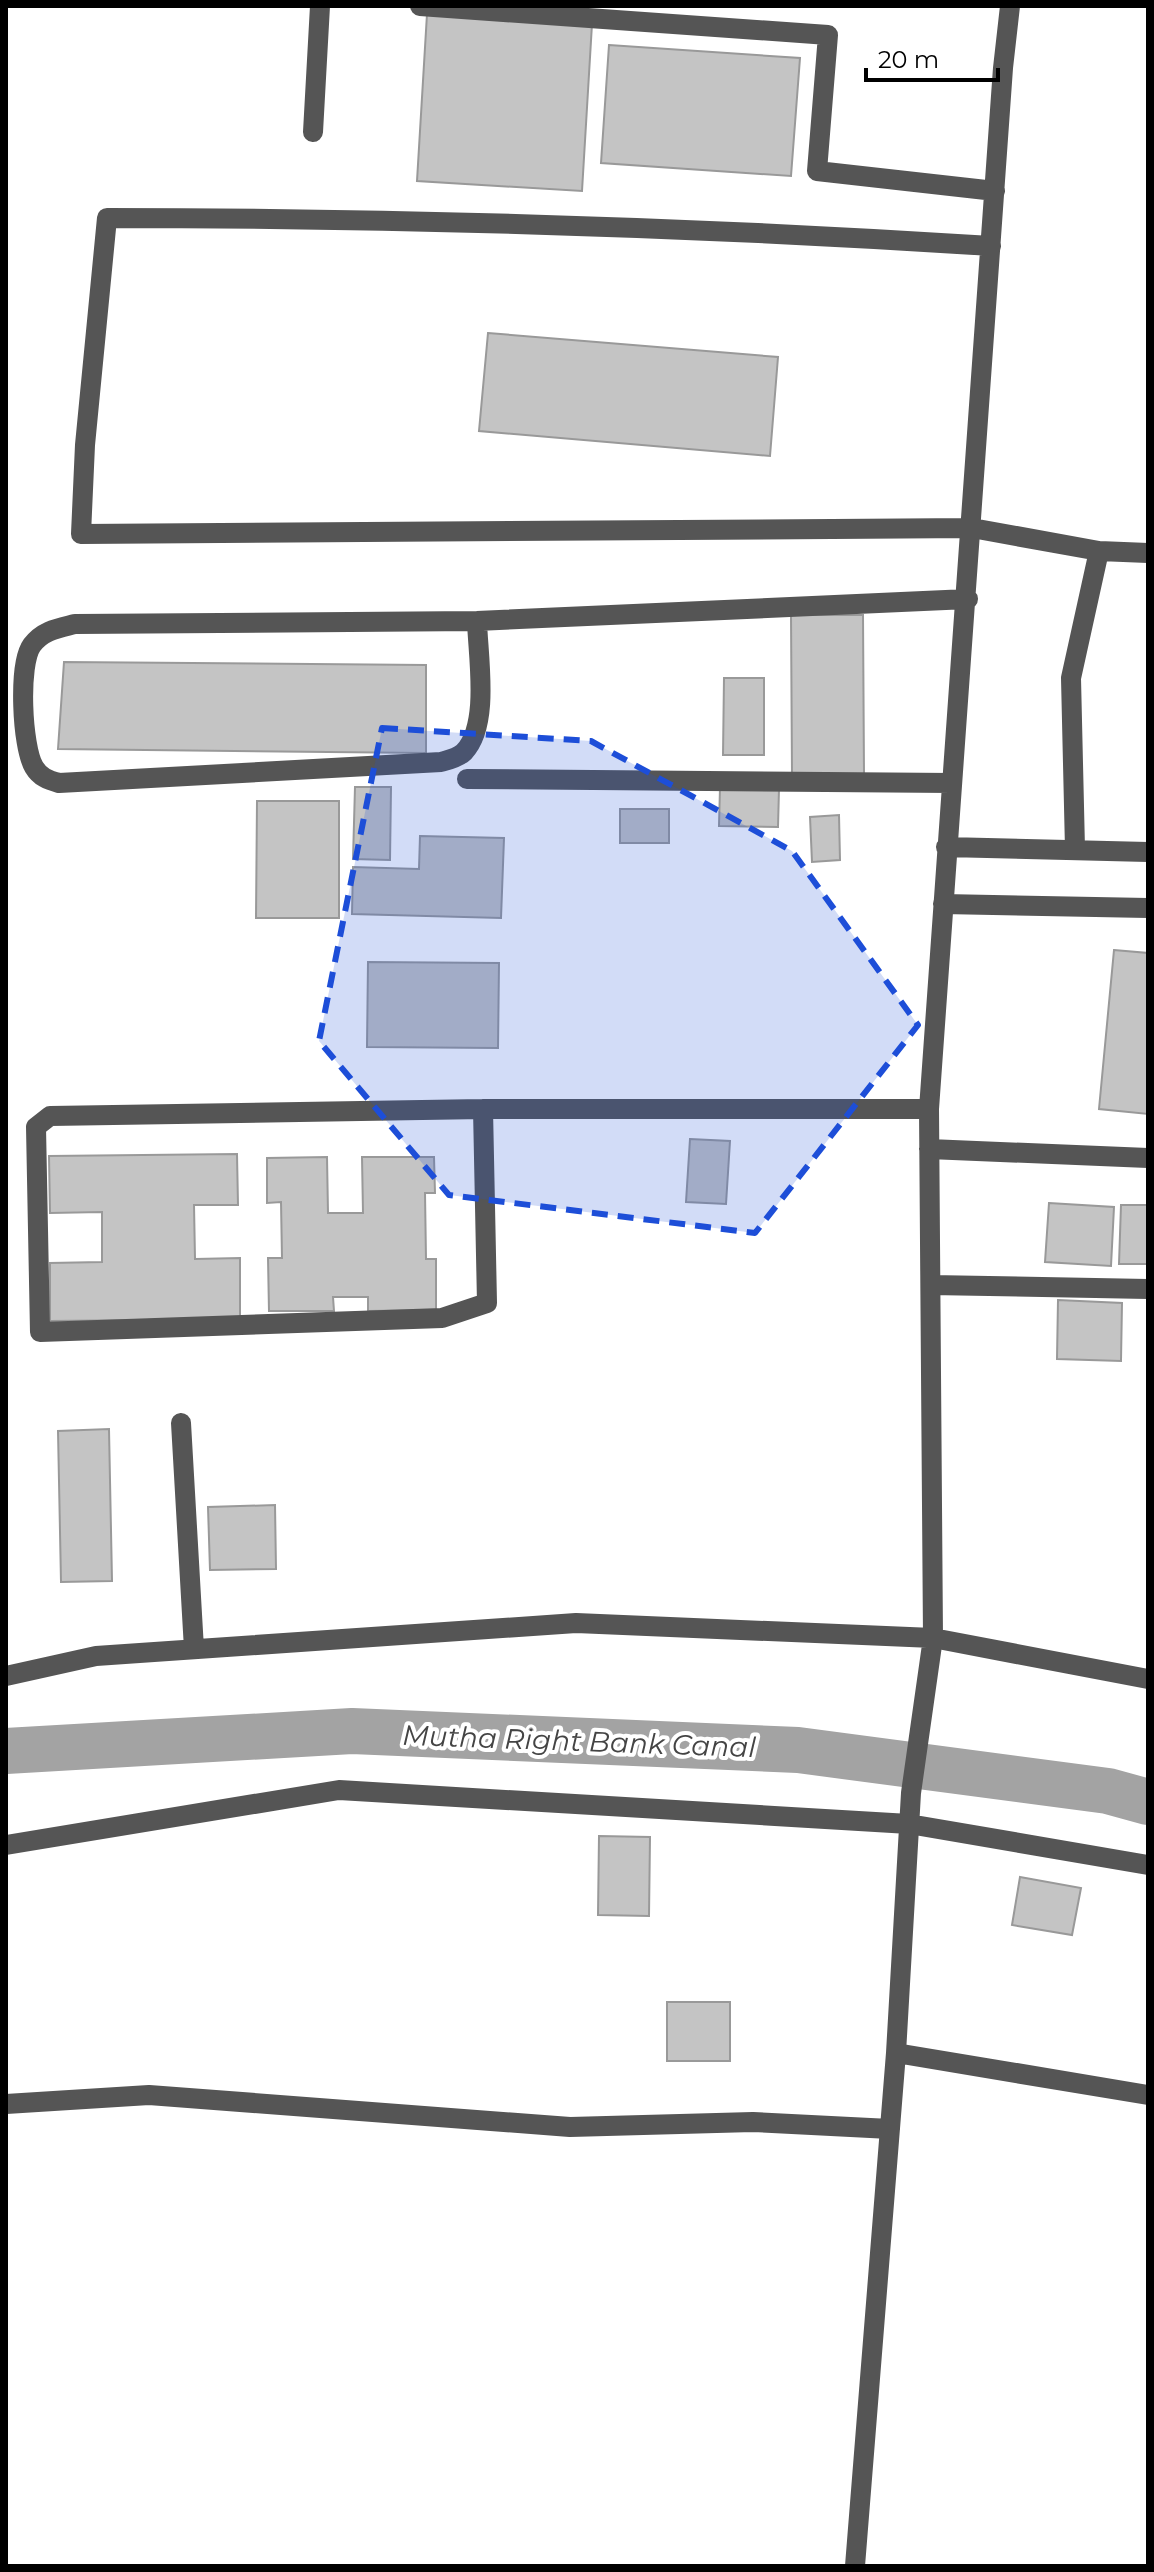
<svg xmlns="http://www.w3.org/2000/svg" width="1154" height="2572" viewBox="0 0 1154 2572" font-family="Montserrat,sans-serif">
<rect width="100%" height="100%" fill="#fff"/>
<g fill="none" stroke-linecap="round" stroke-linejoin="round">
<path stroke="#a3a3a3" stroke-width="46" d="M6 1751 352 1731 798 1750 1108 1791 1148 1802"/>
</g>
<path fill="#c4c4c4" stroke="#999" stroke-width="2" d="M427 14 592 24 582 191 417 181Z
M609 45 800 58 791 176 601 163Z
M488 333 778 357 770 456 479 431Z
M791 615H863L864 774 792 775Z
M64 662 426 665V753L58 749Z
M724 678H764V755H723Z
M355 787H391L390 860 353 859Z
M720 788 779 789 778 827 719 826Z
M257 801H339V918H256Z
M620 809H669V843H620Z
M839 815 840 860 812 862 810 817Z
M420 836 504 838 501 918 352 914 353 867 419 869Z
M1114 950 1148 953V1114L1099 1109Z
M368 962 499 963 498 1048 367 1047Z
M690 1139 730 1141 726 1204 686 1202Z
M237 1154 238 1205H194L195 1259 240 1258V1319L50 1321V1263L102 1262V1212L50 1213 49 1156Z
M327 1157 328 1213H363L362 1157H434L435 1193H425L426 1259H436V1310L368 1311V1297H333L334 1311H269L268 1258H282L281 1202 267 1203V1158Z
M1049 1203 1114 1207 1111 1266 1045 1262Z
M1121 1205H1148V1264H1119Z
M1058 1300 1122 1303 1121 1361 1057 1359Z
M109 1429 112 1581 61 1582 58 1431Z
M275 1505 276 1569 210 1570 208 1507Z
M599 1836 650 1837 649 1916 598 1915Z
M1020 1877 1081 1888 1072 1935 1012 1925Z
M667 2002H730V2061H667Z"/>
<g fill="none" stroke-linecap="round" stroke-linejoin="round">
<path stroke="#555" stroke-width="20" d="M420 6 828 35 817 171 995 191
M313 132 320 6
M991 246C697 227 401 218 107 218L85 445 81 534 972 528 1099 551
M477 621C478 657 490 725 464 752 458 758 448 760 441 762L59 783C48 780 40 777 34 767 22 747 18 664 32 645 43 630 59 628 75 624L477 621 968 599
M467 779 952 783
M946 847 1148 852
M1075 849 1071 678 1099 551 1148 553
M943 904 1148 908
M483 1109 487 1303 442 1318 40 1332 36 1127 50 1116 483 1109H929
M929 1149 1148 1158
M931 1285 1148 1289
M181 1423 194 1649
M6 1676 96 1656 576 1623 933 1638 1148 1679
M6 1845 339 1790 909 1824 1148 1865
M896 2053 1148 2095
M6 2104 149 2095 570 2127 753 2122 890 2129
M855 2566 896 2053 911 1793 933 1638 929 1109 1003 68 1010 6"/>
</g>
<path fill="#1d4ed8" fill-opacity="0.2" stroke="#1d4ed8" stroke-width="6" stroke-dasharray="16 10" stroke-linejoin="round" d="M382 728 591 741 792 851 918 1025 755 1233 449 1195 319 1041Z"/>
<g text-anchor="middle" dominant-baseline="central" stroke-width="8" stroke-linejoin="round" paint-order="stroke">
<g font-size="28" font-style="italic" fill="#444" stroke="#fff">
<text transform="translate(579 1741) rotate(2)">Mutha Right Bank Canal</text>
</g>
</g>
<rect width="1154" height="2572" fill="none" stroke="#000000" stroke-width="16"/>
<path d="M866 68v12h132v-12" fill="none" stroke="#000000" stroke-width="4"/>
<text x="878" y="68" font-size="24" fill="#000000" stroke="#ffffff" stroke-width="6" paint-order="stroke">20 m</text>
</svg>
